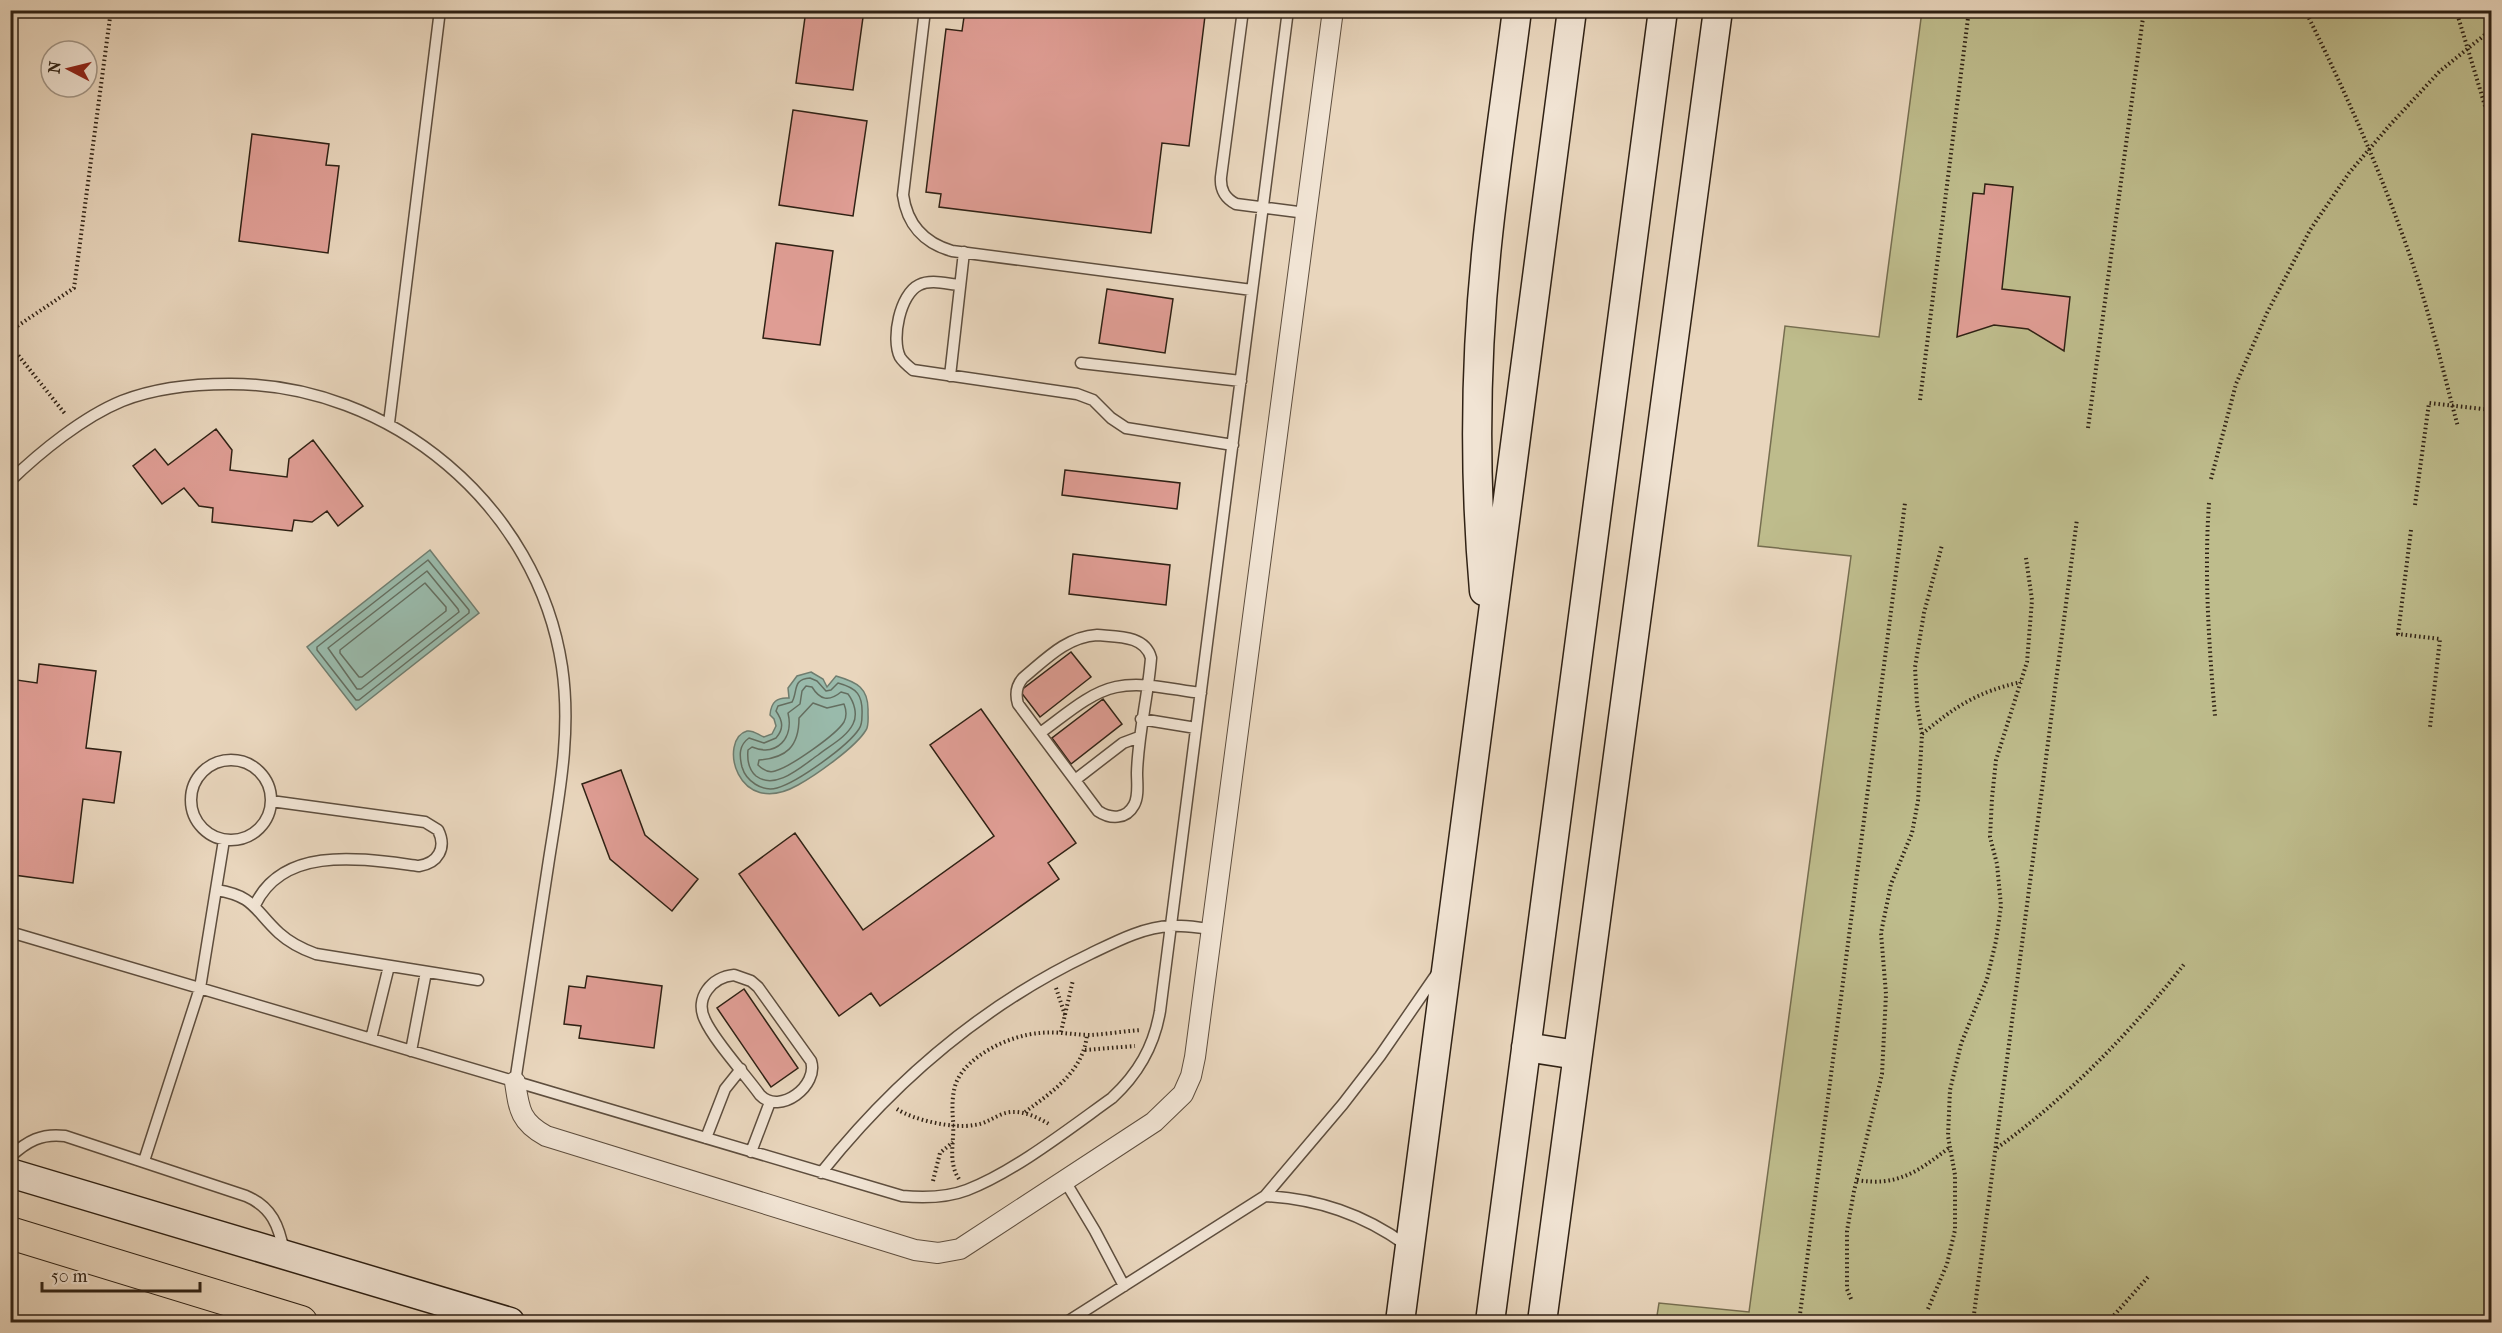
<svg xmlns="http://www.w3.org/2000/svg" width="2502" height="1333" viewBox="0 0 2502 1333" font-family="'IM FELL French Canon',serif">
<rect width="100%" height="100%" fill="#e9d6bd"/>
<filter id="stains"><feTurbulence type="fractalNoise" baseFrequency=".00333" numOctaves="4"/><feColorMatrix values="0 0 0 0 .2 0 0 0 0 .09 0 0 0 0 .02 0 0 0 .5 -.17"/></filter>
<radialGradient id="worn" r=".72"><stop offset=".6" stop-color="#630" stop-opacity="0"/><stop offset="1" stop-color="#630" stop-opacity=".3"/></radialGradient>
<path fill="#bebc8c" stroke="#766e50" stroke-width="1.5" d="M1922 11H2491V1322H1656L1659 1303 1749 1312 1851 556 1758 546 1785 326 1879 337Z"/>
<path fill="#99baab" stroke="#6f7d6f" stroke-width="1.5" d="M430 550 479 613 356 710 307 647Z
M811 672 823 679 827 687 836 676C857 682 869 688 868 712 868 718 869 726 866 730 856 747 816 775 798 785 736 820 718 739 747 731 754 730 758 735 764 737L772 734 776 726 774 719 770 715C771 702 777 697 789 698L788 688 797 676Z"/>
<g fill="none" stroke-linecap="round" stroke-linejoin="round">
<path stroke="#646e60" stroke-width="1.5" d="M428 560 469 610V613L359 700H356L317 650V647Z
M427 571 458 609 459 612 361 689H357L328 648Z
M425 583 446 607V611L362 677H359L340 653V650Z
M810 678 817 681 826 691 831 690 838 683C857 688 863 695 862 715 862 720 862 725 859 729 848 746 798 782 777 788 762 792 746 781 742 767 739 755 739 745 749 738L764 743 776 738C784 729 783 721 776 711L778 706 792 702C798 692 792 679 810 678Z
M806 686 812 687C820 700 829 702 841 692L848 694C854 702 858 714 853 724 846 738 829 746 818 755 802 766 776 791 756 776 748 769 747 760 748 750L752 747C777 757 794 738 788 713L800 704 802 691Z
M813 703 827 708 844 704C846 709 847 716 844 722 836 735 790 767 775 771 769 773 763 770 758 765L759 760C786 758 799 747 799 718Z"/>
</g>
<path fill="#df9d94" stroke="#2f2114" stroke-width="1.5" d="M806 10H864L853 90 796 83Z
M965 10H1167L1205 16 1189 146 1162 143 1151 233 939 207 941 194 926 192 946 29 962 31Z
M793 110 867 121 853 216 779 205Z
M252 134 329 144 326 165 339 166 328 253 239 241Z
M1985 184 2013 187 2002 289 2070 297 2064 351 2028 329 1994 325 1957 337 1973 193 1984 194Z
M776 243 833 251 820 345 763 338Z
M1107 289 1173 299 1165 353 1099 343Z
M216 429 232 450 230 470 287 477 289 459 313 440 363 506 338 526 327 511 312 522 294 520 292 531 212 522 213 508 199 506 184 488 162 504 133 466 155 449 168 465Z
M1065 470 1180 483 1177 509 1062 495Z
M1073 554 1170 565 1166 605 1069 594Z
M1071 652 1091 677 1040 717 1020 691Z
M39 664 96 671 86 748 121 752 114 803 83 799 73 883 14 875 15 865H10V679L37 683Z
M1103 699 1122 724 1071 764 1052 738Z
M981 709 1076 843 1048 863 1059 879 880 1006 871 993 839 1016 739 874 795 833 863 930 994 836 930 745Z
M621 770 645 835 698 879 672 911 610 859 582 784Z
M587 976 662 986 654 1048 579 1038 581 1026 564 1024 569 986 585 988Z
M744 989 798 1068 771 1087 717 1008Z"/>
<g fill="none" stroke-linecap="round" stroke-linejoin="round">
<g stroke="#5e4e3e" stroke-width="13">
<path id="lane" d="M925 10 903 195C907 224 924 243 952 251L1252 290
M1243 10 1221 177C1220 190 1225 198 1236 204L1306 213
M960 285C947 284 931 279 919 285 900 294 891 339 900 357 903 362 908 366 913 370L1077 394 1093 400 1111 418 1126 428 1233 445
M1081 363 1241 381
M950 376 964 252
M389 423 440 10
M10 481C40 452 83 417 122 401 155 388 193 384 229 384 391 383 538 506 562 667 572 735 558 800 548 866 537 938 526 1010 515 1082
M1097 635C1117 637 1145 635 1151 658 1148 697 1138 734 1137 773 1137 783 1139 796 1134 805 1126 820 1110 819 1098 811L1018 704C1015 694 1016 686 1023 678 1046 659 1066 637 1097 635Z
M1141 719 1196 728
M1040 733C1063 717 1088 693 1116 687 1143 681 1174 690 1201 693
M191 800a40 40 0 1 1 80 0a40 40 0 1 1-80 0Z
M1075 780 1123 743 1139 737
M216 890C255 896 254 910 279 933 290 943 302 949 316 954L478 980
M255 905C284 844 364 859 419 866 438 863 447 848 438 830L425 822 271 801
M10 932 902 1196C923 1198 946 1198 967 1190 1014 1172 1070 1128 1112 1098 1138 1074 1154 1047 1160 1011L1288 10
M734 975 751 981 758 987 811 1061C819 1085 780 1116 760 1095 745 1074 715 1042 705 1020 694 998 712 977 734 975Z
M371 1039 389 966
M411 1051 426 972
M706 1138 725 1089 741 1069
M751 1152 770 1102
M10 1157C27 1141 42 1133 65 1136L246 1196C272 1207 279 1226 284 1252
M144 1161 200 988 224 840
M821 1173C895 1080 983 1005 1090 954 1115 942 1143 927 1171 926 1185 925 1199 928 1212 929
M1065 1181 1095 1231 1124 1286
M1265 1196C1318 1199 1363 1214 1406 1245
M1067 1322 1265 1196 1343 1104 1380 1056 1438 972"/>
</g>
<g stroke="#5e4e3e" stroke-width="22">
<path id="street" d="M515 1082C519 1109 520 1122 546 1136L915 1250 938 1253 960 1249 1154 1122 1183 1094 1191 1076 1195 1057 1333 10"/>
</g>
<g stroke="#2f2114" stroke-width="31">
<path id="secondary" d="M1484 591C1474 477 1475 360 1487 245 1495 167 1507 89 1517 10
M1526 1047 1577 1055
M10 1173 510 1322
M1400 1322 1572 10
M1490 1322 1663 10
M1542 1322 1718 10"/>
</g>
<g stroke="#2f2114" stroke-width="34">
<path id="primary" d="M10 1233 301 1322"/>
</g>
<path stroke="#2f2114" stroke-width="4" stroke-dasharray="1.5 3" stroke-linecap="butt" d="M2305 10C2345 91 2382 174 2411 259 2430 314 2443 371 2458 427
M2456 10 2492 129
M10 331 74 288 111 10
M10 345 66 415
M1920 400 1969 10
M2088 428 2144 10
M2211 479 2236 384 2267 313 2310 230 2349 173 2389 126 2440 71 2492 29
M2209 503C2204 574 2209 645 2215 716
M2415 505 2429 403 2492 410
M2411 530 2398 634 2440 639 2430 727
M1922 734C1956 706 1977 692 2021 682
M1056 988 1065 1015
M1061 1032 1073 980
M1085 1050 1135 1046
M897 1109C913 1120 954 1129 974 1125 984 1124 991 1119 1000 1115 1017 1107 1035 1116 1049 1124
M1025 1112C1052 1092 1084 1071 1087 1034
M1997 1148C2068 1097 2132 1031 2185 963
M959 1179C947 1161 955 1140 953 1120 952 1107 952 1095 956 1083 967 1055 1011 1035 1040 1033 1057 1031 1074 1035 1091 1035 1107 1034 1125 1031 1141 1030
M1857 1180C1897 1187 1919 1171 1950 1147
M933 1181 940 1153 953 1142
M1851 1299 1847 1289V1231L1854 1191 1882 1074 1886 994 1881 933 1891 884 1912 833 1918 801 1922 734 1917 704 1915 667 1924 613 1942 545
M1928 1309 1947 1264 1955 1230V1175L1948 1136 1950 1090 1961 1044 1987 979 1996 941 2001 906 1997 864 1990 837 1992 798 1996 760 2027 662 2032 600 2026 558
M1799 1322 1905 503
M1973 1322 2077 519
M2108 1322 2148 1277"/>
<use href="#lane" stroke="#f1e4d4" stroke-width="10"/>
<use href="#street" stroke="#f1e4d4" stroke-width="20"/>
<use href="#secondary" stroke="#f1e4d4" stroke-width="28"/>
<use href="#primary" stroke="#e9d6bd" stroke-width="32"/>
</g>
<rect width="2502" height="1333" fill="none" stroke="#e9d6bd" stroke-width="36"/>
<rect x="12" y="12" width="2478" height="1309" fill="none" stroke="#2f2114" stroke-width="3"/>
<rect x="18" y="18" width="2466" height="1297" fill="none" stroke="#2f2114" stroke-width="1.5"/>
<g transform="translate(69 69) rotate(277)"><circle r="28" fill="#f1e4d4" stroke="#a39687" stroke-width="1.5"/>
<path d="M0-4.5L10 22L0 15L-10 22Z" fill="#8f2418"/>
<text y="-9" font-size="16" font-weight="bold" text-anchor="middle" fill="#2f2114">N</text>
</g>
<path d="M42 1282v9h158v-9" fill="none" stroke="#2f2114" stroke-width="3"/>
<text x="51" y="1282" font-size="18" fill="#2f2114" stroke="#f1e4d4" stroke-width="4.5" paint-order="stroke">50 m</text>
<rect width="100%" height="100%" filter="url(#stains)"/>
<rect width="100%" height="100%" fill="url(#worn)"/>
</svg>
